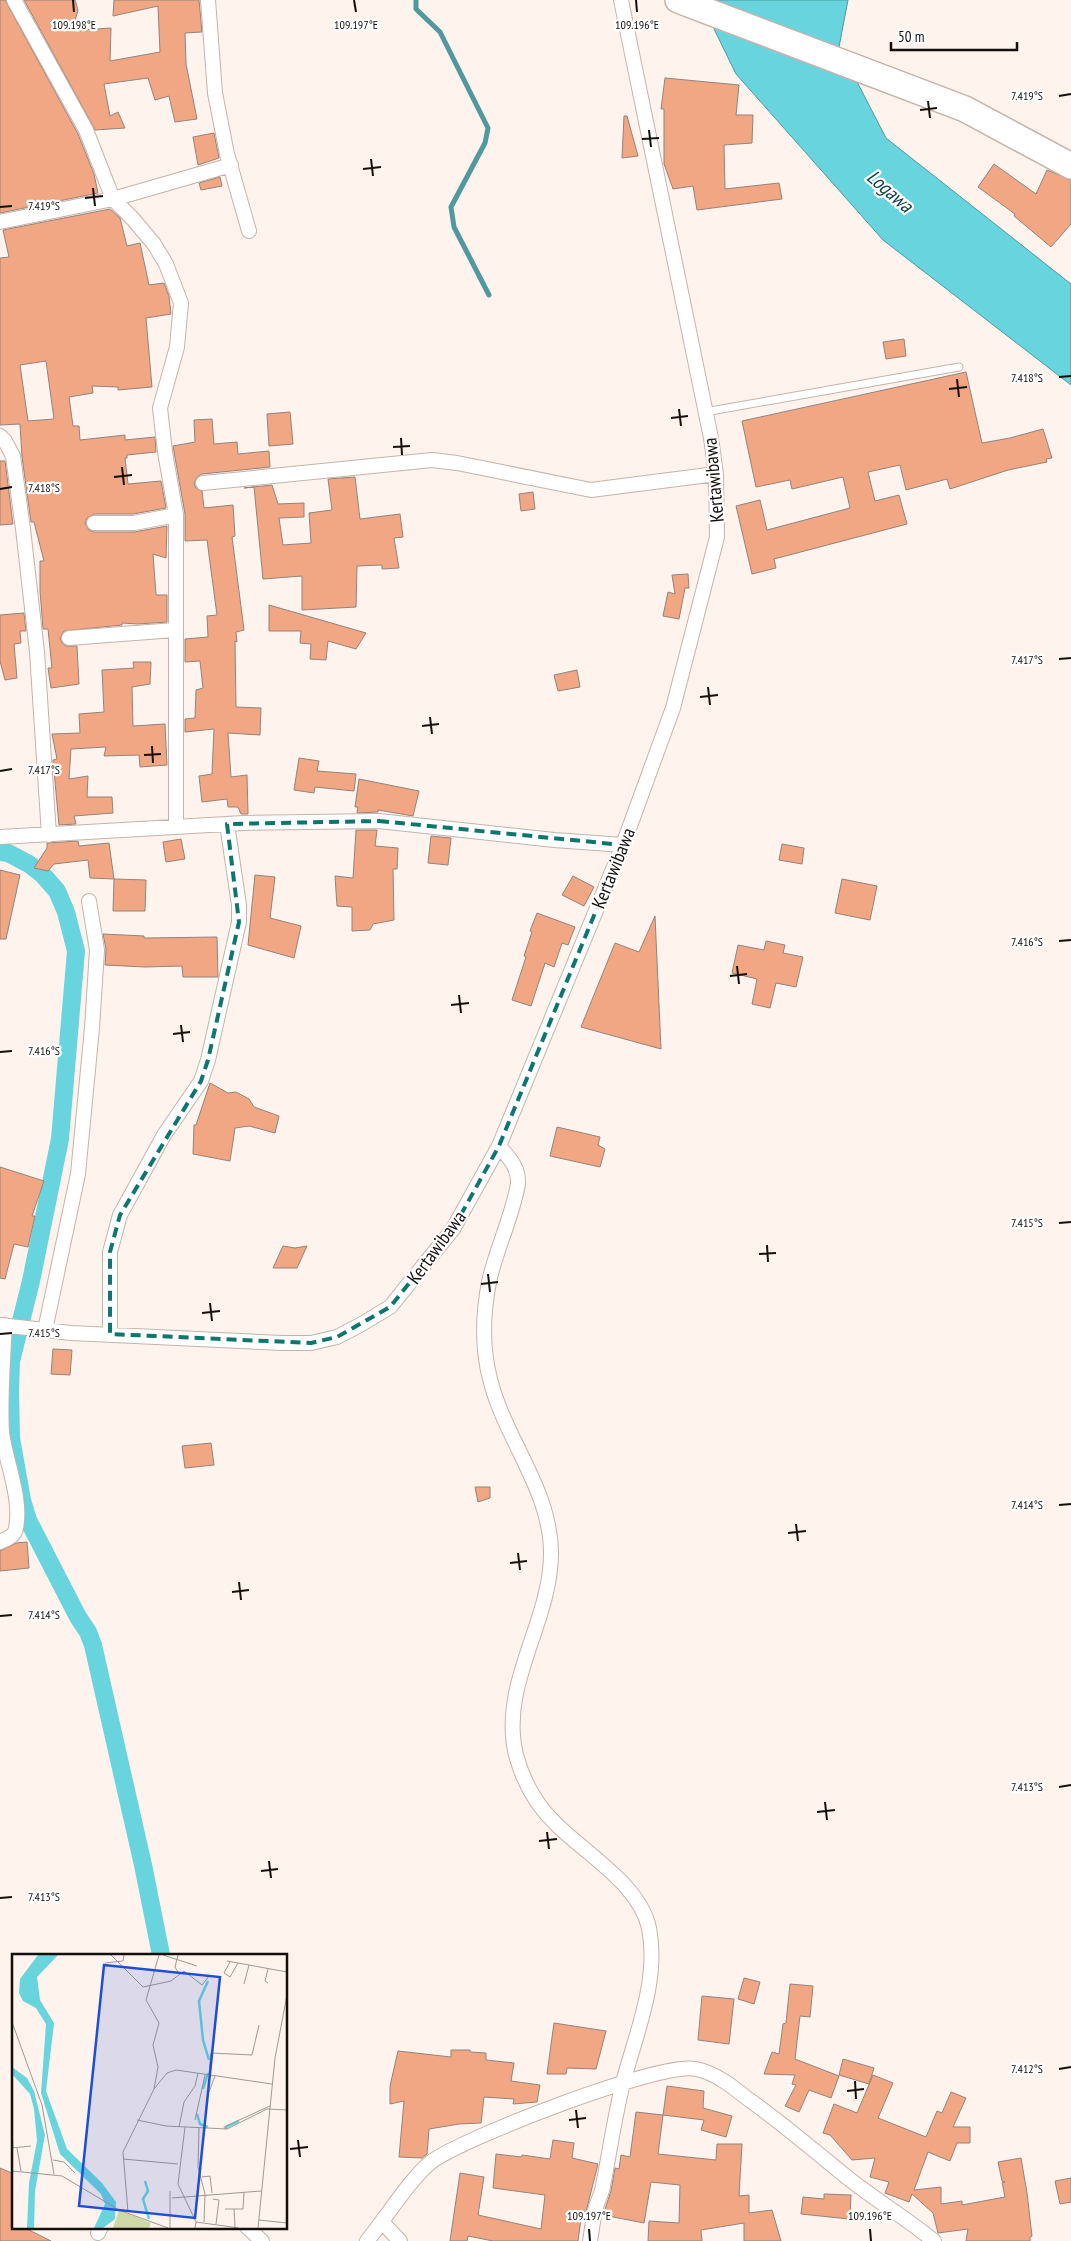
<svg xmlns="http://www.w3.org/2000/svg" width="1071" height="2241" viewBox="0 0 1071 2241" font-family="'PT Sans Narrow',sans-serif">
<rect width="100%" height="100%" fill="#fef3ed"/>
<path fill="#68d4de" stroke="#4f999f" d="M718 0H848L839 47 886 138 1071 284V385L883 240 736 74 714 29Z"/>
<g fill="none" stroke-linecap="round" stroke-linejoin="round">
<path stroke="#4f999f" stroke-width="5" d="M416 0V9L440 32 488 128 485 143 451 207 454 227 489 295"/>
<path stroke="#68d4de" stroke-width="18" d="M0 852 8 853 29 864 43 875 57 891 66 912 76 951 60 1139 31 1281 11 1361 10 1390 11 1438 22 1500 28 1520 78 1617 88 1632 93 1645 143 1865 161 1955"/>
</g>
<path fill="#f1a784" stroke="#94837b" fill-rule="evenodd" d="M0 0H5L78 134 94 174 98 193 0 213Z
M24 0H75L78 10 73 28 81 27 82 30 111 28 110 61 160 52 158 6 113 16 114 0H199L202 32 185 33 186 64 197 119 175 122 169 96 155 100 148 78 104 84 110 116 118 112 125 128 95 130Z
M665 78 739 85 736 115H753L752 143 724 145 725 189 779 183 782 199 697 210 693 186 673 189 664 164V109H661Z
M624 116H627L638 156 622 158Z
M214 133 219 158 198 165 193 137Z
M994 164 1036 194 1047 170 1071 180V224L1051 247 1014 216 1015 214 978 187Z
M220 177 222 186 201 190 199 183Z
M110 209 120 218 127 246 140 243 149 285 164 283 169 296 171 314 146 318 152 387 118 390V387L92 386 93 393 69 397 73 426H79L80 440 125 435V440L155 437 156 452 127 455V458H125L128 484 161 481 166 508 133 514H94L87 518 85 523 89 530 94 532H134L167 526 166 558 153 554 156 595H167V622L138 624 122 623V625L64 631 60 638 62 643 66 646H77L79 684 51 688 48 668H52L48 629H43L40 591V561H44L34 522H31L22 457 20 424 0 425V258L9 257 3 230ZM46 361 54 419 28 421 20 365Z
M904 339 906 356 886 359 883 342Z
M966 372 982 443 1010 438 1043 429 1052 458 1046 459 1047 462 1008 470 950 489 947 479 906 490 900 465 868 472 875 501 899 495 907 524 774 559 776 568 752 574 736 506 760 500 767 530 850 508 843 477 792 489 790 480 756 487 742 421Z
M290 412 293 444 269 446 267 414Z
M212 419 214 444 237 442 238 454 269 451 270 467 202 474 198 476 194 483 196 488 202 491 204 508 233 505 235 536 232 537 244 630 236 632 237 642 235 641 236 707 261 708 260 735 228 733 231 777 247 775 248 814H241L238 807H228L227 799 202 802 199 776 212 774 214 729 185 732V719L195 718 196 690 203 688 200 661 185 662V639L208 637 207 616 217 615 207 540 185 541V514L173 446 195 442 194 420Z
M0 461H5L13 524 0 525Z
M355 477 360 519 400 514 403 537 394 538 399 568 382 569V565L357 566 356 607 302 610V576L263 579 254 487 244 488 272 485 278 504 304 503V517L279 518 283 545 311 543 309 513 332 510 328 479Z
M533 492 535 509 521 511 519 494Z
M688 574 689 588H685L679 619 663 616 668 592 675 594 672 575Z
M269 605 366 633 356 649 328 641 326 660 310 659 311 644 300 643 301 631H269Z
M24 613 26 631H20L21 643 14 644 17 678 5 680 0 661V615Z
M133 662H151L150 684 132 687 133 726 165 724 167 765 140 767 139 755 104 756 106 747 71 749 69 779 88 776 87 797H112L113 813 74 816 76 824 59 825 53 760 57 759 52 734 80 733 79 714 104 712 102 670 134 668Z
M577 670 580 687 558 691 554 675Z
M299 758 319 761 317 771 356 774 354 791 315 787 314 793 294 790Z
M359 779 419 791 413 816 378 810V812L357 813 358 807H355Z
M356 830H377L375 846 398 848 397 869H393L394 920 373 924 370 930 352 931V907L337 906 335 876 353 878Z
M431 836 451 838 448 865 428 863Z
M181 839 185 859 166 862 163 842Z
M78 841 79 846 109 843 114 879 90 878 88 860 54 864 48 871 34 868 47 848V843Z
M782 844 804 848 802 864 779 860Z
M0 870 20 875 6 939H0Z
M255 875 275 877 270 918 301 926 294 958 248 945Z
M573 876 594 887 584 906 562 895Z
M114 879 146 880 145 911H113Z
M842 879 877 886 870 920 835 913Z
M537 913 575 927 568 945 562 943 554 967 545 963 531 1006 512 1000 526 957 524 956 532 932 530 931Z
M655 916 661 1049 581 1027 615 943 639 952Z
M103 934 144 936V938L217 937 218 977H183L182 966 145 967 105 965 106 949Z
M766 941 785 945 783 953 803 957 796 987 776 983 770 1008 752 1004 757 979 732 973 738 945 764 950Z
M210 1083 228 1093 236 1092 249 1099 254 1107 279 1116 275 1133 249 1126 235 1128 230 1161 193 1154 194 1125H196Z
M557 1127 600 1137 598 1145 605 1149 600 1167 550 1156Z
M0 1167 44 1181 32 1216H35L28 1247 14 1244 5 1279 0 1278Z
M283 1246 295 1248 307 1246 297 1268H273Z
M53 1349 72 1350 70 1375 51 1374Z
M211 1443 214 1465 185 1468 182 1446Z
M475 1487H490V1498L478 1502Z
M27 1542 29 1568 0 1571V1551L16 1543Z
M744 1978 760 1982 754 2004 738 1999Z
M790 1984 813 1986 810 2017 800 2016 795 2059 839 2076 831 2098 809 2090 799 2112 785 2106 796 2085 792 2084 795 2075 764 2074 772 2052 779 2054 783 2024 786 2023Z
M702 1996 734 1999 729 2044 698 2040Z
M554 2023 606 2031 596 2069 567 2068 566 2074H547Z
M451 2050H470V2052L486 2053V2060L514 2063 511 2081 540 2085 537 2102 513 2104 514 2099 484 2097 481 2123 459 2124 429 2129 427 2154 422 2158 399 2157 404 2101 390 2104V2086L398 2051 451 2057Z
M843 2059 874 2068 869 2084 839 2075Z
M873 2075 893 2083 878 2118 926 2137 937 2111 942 2113 951 2092 966 2098 953 2127H970V2143H957L950 2161 928 2152 914 2190 941 2187V2204L962 2201V2205L1005 2197 1002 2182H1005L1002 2181 998 2162 1021 2158 1027 2193 1032 2236 1030 2237V2241H966L968 2229 938 2233 933 2213 912 2194 909 2202 885 2193 889 2182 870 2177 875 2158 852 2160 830 2135 823 2133 834 2104 857 2113Z
M667 2086 704 2091 703 2108 732 2116 726 2137 701 2130 704 2120 663 2115Z
M636 2112 663 2115 658 2154 716 2160 717 2144H742L739 2196 749 2195V2213L772 2210 781 2241H744V2223L701 2230 702 2241H648L649 2221 679 2223 680 2185 651 2182 644 2223 603 2215 611 2191 615 2168 619 2169 621 2155 630 2157Z
M553 2140 574 2143 572 2158 598 2164 586 2212 582 2211 578 2241H493L468 2236 467 2241H450L460 2173 484 2177 478 2215 541 2229 545 2195 493 2188 496 2154 521 2157 522 2155 550 2159Z
M0 2168 14 2174V2227H23L51 2241H0Z
M1071 2178V2202L1060 2204 1055 2181Z
M824 2194 851 2195 850 2216 849 2219 801 2214 803 2197 824 2199Z"/>
<g fill="none" stroke-linecap="round" stroke-linejoin="round">
<g stroke="#c5b3ab" stroke-width="9">
<path id="lane" d="M705 412 959 367"/>
</g>
<g stroke="#c5b3ab" stroke-width="16">
<path id="street" d="M14 0 86 130 113 199 133 219 154 244 166 264 181 303 177 347 160 408 165 452 176 515V827
M208 0 215 93 227 154 249 231
M0 222 113 199 231 165
M0 436 5 441 13 456 23 529 37 652 49 835
M203 483 432 460 457 463 591 490 716 474
M94 523H134L176 515
M69 638 175 630
M0 837 244 823 379 821 554 840 623 845
M499 1146C509 1158 519 1167 518 1184 512 1218 496 1249 489 1282 483 1313 482 1348 490 1379 505 1440 552 1491 551 1555 550 1624 499 1685 516 1755 523 1781 537 1806 556 1824 586 1854 640 1885 649 1928 659 1979 637 2031 624 2079 615 2114 610 2150 603 2186 602 2193 598 2200 596 2207 593 2218 592 2230 590 2241
M0 1325 71 1333 282 1343H311L337 1337 360 1325 390 1307 453 1229 499 1146 623 845 673 708 717 537 716 474 711 438 621 0
M45 1330 78 1174 92 1028 97 950 89 901
M110 1334V1252L120 1215 164 1135 201 1081 208 1060 239 922V905L227 824
M0 1542C7 1539 15 1536 16 1528 22 1499 6 1462 2 1433 0 1398 3 1360 5 1325
M382 2222 400 2241
M247 2227 262 2241
M98 2233 101 2227
M367 2241C385 2219 410 2179 431 2162 463 2138 661 2061 696 2069 716 2073 733 2087 748 2099 781 2122 811 2148 843 2174 872 2198 905 2217 934 2241"/>
</g>
<g stroke="#c5b3ab" stroke-width="28">
<path id="highway" d="M678 0 965 109 1071 166"/>
</g>
<use href="#lane" stroke="#fff" stroke-width="7"/>
<use href="#street" stroke="#fff" stroke-width="14"/>
<use href="#highway" stroke="#fff" stroke-width="25"/>
</g>
<path fill="none" stroke="#0f766e" stroke-width="4" stroke-dasharray="10 6" stroke-linejoin="round" d="M379 821 623 845 499 1146 453 1229 390 1307 337 1337 311 1343 110 1334V1252L120 1215 201 1081 208 1060 239 922 227 824Z"/>
<path fill="none" stroke="#150f0c" stroke-width="2" d="M73 0 74 12M354 0 356 12M636 0 637 12M1059 96 1071 94M928 101 930 118M920 110 937 108M649 130 651 147M642 139 659 138M371 159 373 176M363 169 381 167M93 188 95 206M85 198 103 196M0 207 12 206M1059 377 1071 376M957 379 959 397M949 389 967 387M679 409 681 426M671 418 688 416M401 438 402 455M393 447 410 446M122 467 124 485M114 477 132 475M0 489 12 487M1059 659 1071 658M708 687 710 705M700 697 718 695M430 717 432 734M422 726 439 724M152 746 153 763M144 755 161 754M0 771 12 769M1059 941 1071 940M737 966 739 984M730 976 747 974M459 995 461 1013M451 1005 469 1003M181 1025 183 1042M173 1034 190 1032M0 1052 12 1051M1059 1223 1071 1222M767 1245 768 1262M759 1254 776 1253M488 1274 490 1292M481 1284 498 1282M210 1303 212 1321M202 1313 220 1311M0 1334 12 1333M1059 1505 1071 1504M796 1524 798 1541M788 1533 806 1531M518 1553 520 1570M510 1563 527 1561M239 1582 241 1600M232 1592 249 1590M0 1616 12 1615M1059 1787 1071 1785M825 1802 827 1820M817 1812 835 1810M547 1832 549 1849M539 1841 557 1839M269 1861 271 1878M261 1871 278 1869M0 1898 12 1897M1059 2069 1071 2067M855 2081 856 2099M847 2091 864 2089M576 2110 578 2128M569 2120 586 2118M298 2140 300 2157M290 2149 308 2147M589 2229 590 2241M870 2229 871 2241"/>
<g text-anchor="middle" dominant-baseline="central" stroke-width="4.5" stroke-linejoin="round" paint-order="stroke">
<g font-size="19" fill="#150f0c" stroke="#fff">
<text transform="translate(713 480) rotate(-95)">Kertawibawa</text>
<text transform="translate(613 868) rotate(-68)">Kertawibawa</text>
<text transform="translate(436 1247) rotate(-54)">Kertawibawa</text>
</g>
<g font-size="20" font-style="italic" fill="#0f4246" stroke="#fff">
<text transform="translate(890 191) rotate(41)">Logawa</text>
</g>
</g>
<g transform="translate(12 1954)">
<rect width="275" height="275" fill="#fef3ed"/>
<path d="M107 256 139 269 137 274H101Z" fill="#cfd8a7"/>
<path d="M26 1H46L25 23 28 46 42 69 34 137 55 195 90 229 104 248 103 265 91 274H82L93 250 89 240 48 200 29 139 34 70 24 54 11 47 7 39 8 25ZM0 113 15 124 22 137 33 181 23 237 22 274H15L17 229 25 187 22 155 18 140 0 120Z" fill="#68d4de"/>
<path fill="none" stroke="#68d4de" stroke-width="2.5" d="M196 27 187 47 191 86 197 106M191 135 196 119M185 160 188 170 196 173M212 174 227 167M133 227 136 237 131 245 137 265"/>
<path fill="none" stroke="#a19893" stroke-width="1" d="M99 1 131 33 159 27 172 17 190 31 197 22M151 1 185 12M166 1 163 13 167 20M215 7 275 18M218 8 212 19 218 23 226 9M93 9 111 7 112 1M256 15 253 27 256 29M232 30 237 11M0 68 30 151 42 220M197 121 199 99 240 101 247 71M142 135 146 113 141 91 147 69 134 46 147 1M197 138 203 122M125 166 154 172 215 175 255 155 275 156M183 166 193 121M167 173 172 148 183 132 186 119M173 173 166 230 184 268 183 274M187 174 186 213 193 240 192 268M214 175V172L258 152M0 177 1 194M0 194 19 192M5 194 9 217M111 205 166 210M41 206 52 208 63 219M0 217 50 222 107 256 156 274M190 223 198 222 200 239M160 244 249 237M201 245 207 246 204 270M213 255H222L223 273M222 255H231L232 238M116 258 111 198 142 135 155 119 164 116 260 130M247 266 275 269M184 268 227 274M158 274V237M246 274 263 104 275 41"/>
<path fill="#1d4ed8" fill-opacity="0.15" stroke="#1d4ed8" stroke-width="2.5" d="M92 11 208 23 183 264 67 252Z"/>
<rect width="275" height="275" fill="none" stroke="#150f0c" stroke-width="2.5"/>
</g>
<g font-size="12" text-anchor="middle" fill="#150f0c" stroke="#fff" stroke-width="4.5" stroke-linejoin="round" paint-order="stroke">
<text x="74" y="29">109.198°E</text>
<text x="356" y="29">109.197°E</text>
<text x="637" y="29">109.196°E</text>
<text x="1027" y="100">7.419°S</text>
<text x="44" y="210">7.419°S</text>
<text x="1027" y="382">7.418°S</text>
<text x="44" y="492">7.418°S</text>
<text x="1027" y="664">7.417°S</text>
<text x="44" y="774">7.417°S</text>
<text x="1027" y="946">7.416°S</text>
<text x="44" y="1055">7.416°S</text>
<text x="1027" y="1227">7.415°S</text>
<text x="44" y="1337">7.415°S</text>
<text x="1027" y="1509">7.414°S</text>
<text x="44" y="1619">7.414°S</text>
<text x="1027" y="1791">7.413°S</text>
<text x="44" y="1901">7.413°S</text>
<text x="1027" y="2073">7.412°S</text>
<text x="589" y="2220">109.197°E</text>
<text x="870" y="2220">109.196°E</text>
</g>
<path d="M891 42v8h126v-8" fill="none" stroke="#150f0c" stroke-width="2.5"/>
<text x="898" y="42" font-size="15" fill="#150f0c" stroke="#ffffff" stroke-width="4" paint-order="stroke">50 m</text>
</svg>
